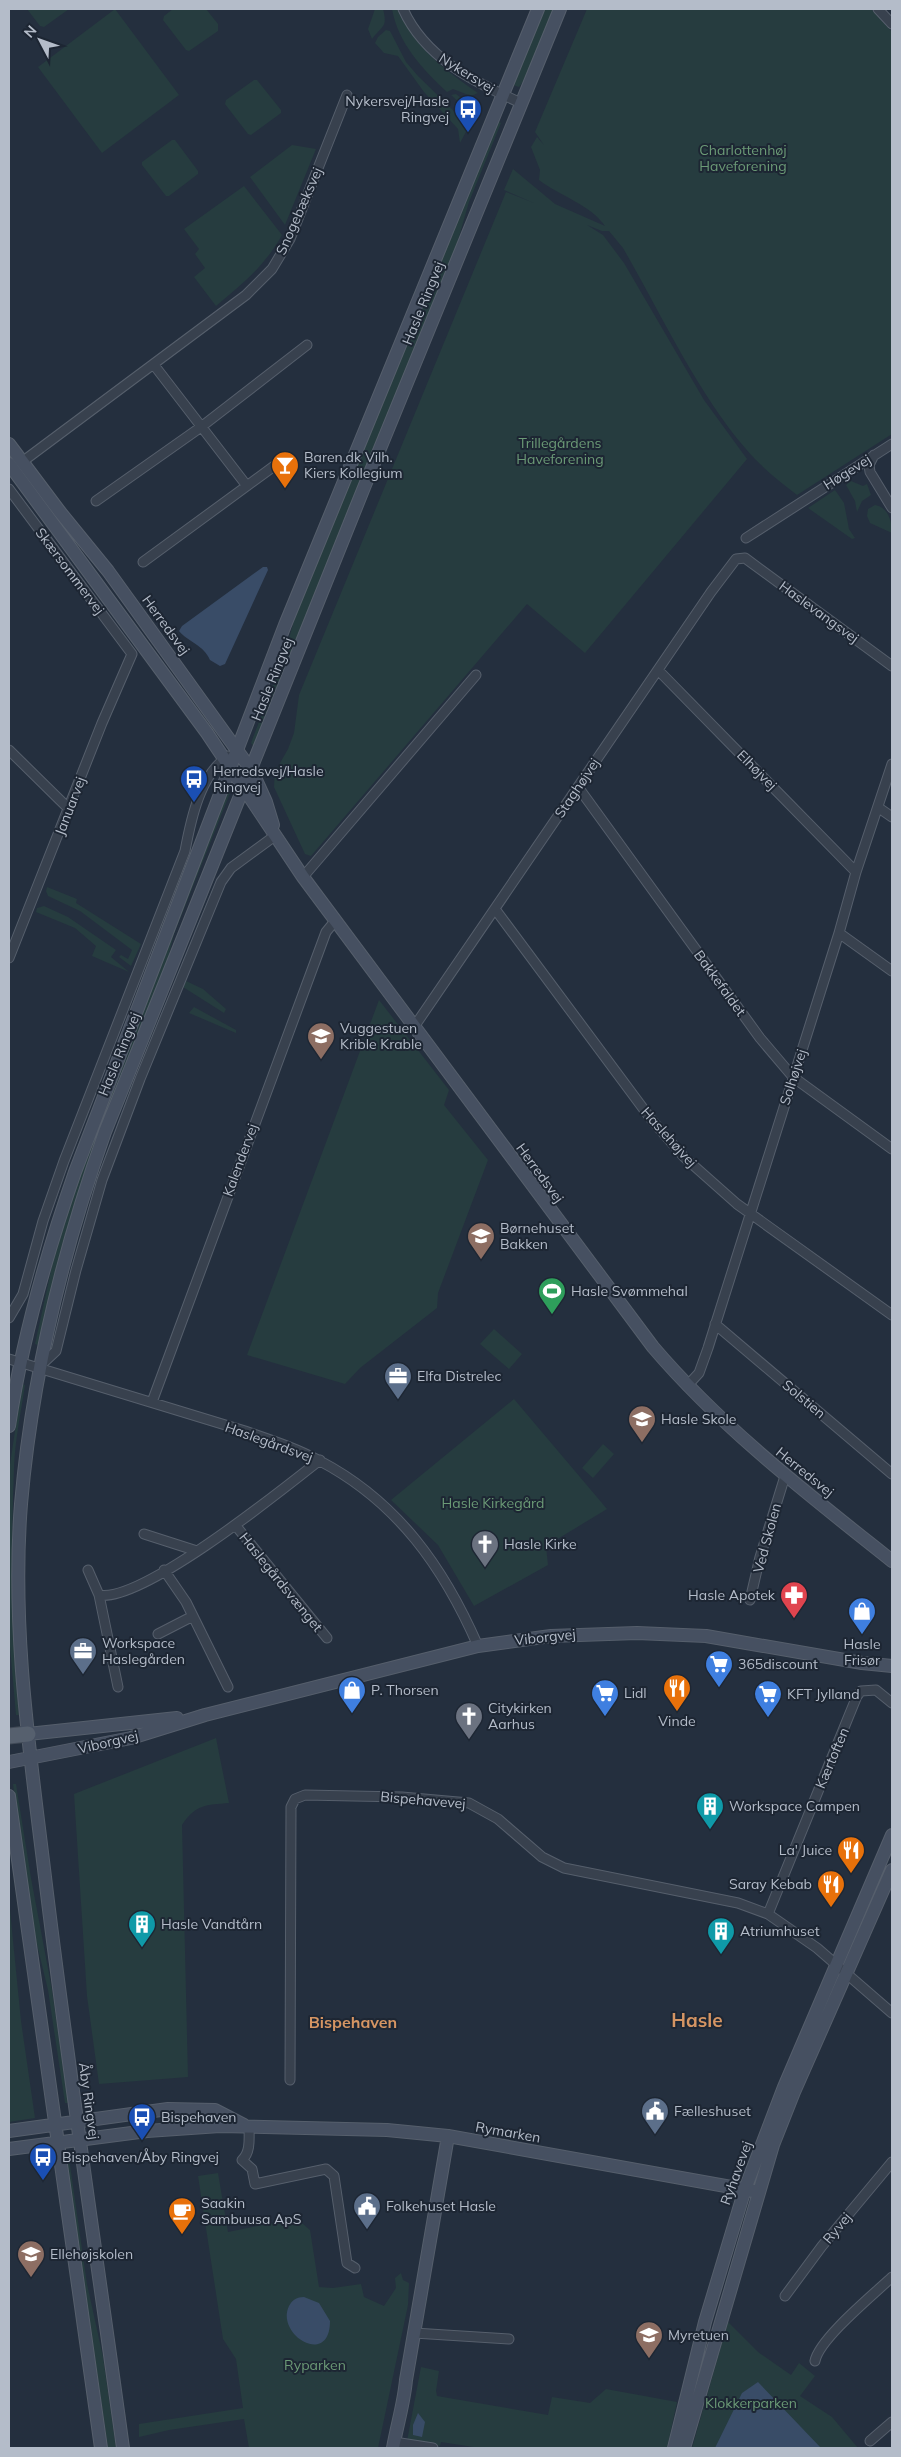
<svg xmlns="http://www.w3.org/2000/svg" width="901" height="2457" viewBox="0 0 901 2457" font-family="Mulish,sans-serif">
<rect width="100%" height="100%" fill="#242f3e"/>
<path fill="#263c3f" d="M27 9H69L44 27 40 26Z
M115 9 179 95 102 153 38 67Z
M173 9H206L218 24V31L189 51 186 50 163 20 164 16Z
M375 9H383C388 28 382 25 372 39L368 29Z
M392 9H397C415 47 443 69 478 93L471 96 453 89 447 92C423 70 398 43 392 9Z
M544 9H554L525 79 519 87 513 85Z
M587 9H871L892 32V434L797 495C779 481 761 467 746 449 698 394 660 312 623 248L609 231H602L587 225 603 235 624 263 704 400 747 459 585 653 527 604 311 856 305 854 274 787 275 772 288 749 294 733 299 695 506 192 534 203 504 190 513 169 555 204 605 226C591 205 560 196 539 180L540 170 531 147 537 137 544 145 535 132Z
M386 30 390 31 406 62 418 76 469 126 460 143 458 129 424 92 398 56 384 53 375 43 378 37Z
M254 80H257L281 110V113L251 135 248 134 225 104 226 100Z
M456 94 465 101H474L476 108 473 115 451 95Z
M498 121 501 123 469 202 456 247 254 747 251 743 284 656 297 610Z
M172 140H175L198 171V174L169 196H166L142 165V162Z
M292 145 316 149 285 225 250 177Z
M244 186 282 235C264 267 243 283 216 306L194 277 205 268 195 254 199 249 184 229Z
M851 481 863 486 867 484 871 495 862 501 857 512 855 501 846 485Z
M835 490 844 503 849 529 855 538 852 539 808 508Z
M875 505C888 507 892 521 892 533L870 523 867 516 868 509Z
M227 791 230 793 174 934 167 962 91 1152 62 1245 38 1345 35 1344 57 1243 88 1151Z
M47 887 77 899 76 903 141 944 131 966 119 957 121 955 128 959 132 950 80 911 48 896 46 891Z
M44 906 68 917 116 950 111 957 129 972 92 956 96 946 75 928 36 912 37 908Z
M186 981 203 989 226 1009 224 1013 183 987Z
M379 1000 449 1090 444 1105 488 1160 438 1293 437 1308 360 1368 345 1384 247 1355Z
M194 1007 236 1030V1033L189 1013Z
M494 1329 522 1354 509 1369 480 1344Z
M22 1384 25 1385C21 1412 15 1440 14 1468 11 1550 11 1632 19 1715H16L9 1636V1471Z
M514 1399 607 1509 546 1546 548 1565 474 1606 438 1545 391 1500Z
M603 1444 614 1454 593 1478 582 1468Z
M216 1738 229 1803C206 1805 196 1804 182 1825L188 2077 99 2084 87 1996 74 1794Z
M13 1784H16L31 1878 52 1990 68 2103H65L48 1990 34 1932Z
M9 1900 21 2021 35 2118 9 2122Z
M69 2158 87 2284 103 2357 116 2448H108L66 2159Z
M218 2173 228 2232 296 2218 310 2230 319 2287 333 2288 361 2284 364 2297 384 2306 396 2288 395 2278 401 2273 403 2280 409 2283 408 2305 378 2448H249L244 2419 169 2430 139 2437V2424L243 2408 236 2359 223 2339 198 2176Z
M728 2322 758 2352 791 2375 799 2363 815 2376 800 2396 832 2417 858 2448H692Z
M421 2367 439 2371 436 2391 437 2396 548 2415 552 2397 590 2403 606 2389 677 2402 667 2448H480L441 2442 440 2446 407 2441Z"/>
<path fill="#394c67" d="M263 567H267L268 570 225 664 220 666 210 660C204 645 188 642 179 631L182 626Z
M304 2297 319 2303 330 2321C330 2368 275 2335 289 2306 292 2300 297 2297 304 2297Z
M758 2382 821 2448H715L742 2393Z
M418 2413 425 2422 422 2437 413 2435V2425Z"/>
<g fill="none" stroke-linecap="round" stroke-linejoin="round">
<g stroke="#565f6c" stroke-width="11">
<path id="street" d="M403 9C425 58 474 82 521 103
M878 9 892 24
M154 365 247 486
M874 455 869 465 870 472 892 508
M22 462 246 295 272 269 290 239 347 95
M9 489 132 654 102 723 9 958
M96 501 201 427 307 345
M746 538 892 444
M143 562 281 461
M658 670 856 872
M9 750 69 809
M578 787 760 1038 793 1077 892 1149
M879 808 892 817
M303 877 476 675
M495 909 651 1119 684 1157 737 1204 892 1315
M839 933 892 971
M414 1027 711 592 736 559 745 558 892 666
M9 1318 23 1294 43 1221 64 1161 185 851C191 819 200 775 228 756
M715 1324 892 1474
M9 1359 245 1431C271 1440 296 1448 320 1461 398 1502 444 1568 478 1646
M40 1366 56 1351 76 1270 102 1180 140 1079 221 882 231 868 276 835
M687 1386 699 1373 708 1348 839 933 856 872 892 764
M152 1402 326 932 335 921
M236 1526 327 1638
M144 1534 197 1551
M88 1570 99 1595 118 1687
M164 1570 186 1602 228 1687
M99 1595C142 1603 282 1490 320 1460
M750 1600 760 1557 785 1476
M158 1634 193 1616
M768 1914 857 1696 861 1691 876 1690 892 1703
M290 2080 291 1807 295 1799 305 1795 402 1797 469 1803 498 1819 542 1857 564 1868 738 1903 768 1914 817 1948 892 2013
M249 2127C249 2138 251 2152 242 2160L252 2169 255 2184 326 2169 334 2176 347 2263 355 2268
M785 2296 822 2246 892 2162
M414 2333 509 2339
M815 2361C819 2339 874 2294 892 2277
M870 2441 892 2422
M394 2442 433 2448"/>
</g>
<g stroke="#565f6c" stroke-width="14">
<path id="secondary" d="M9 444 60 512 108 571 252 771 266 802 273 825
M9 464 207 733 303 877 653 1347C723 1429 808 1494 892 1561
M9 1426C22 1340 46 1255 75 1172L285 625 538 9
M28 1734 177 1718
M9 1762 131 1738 205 1715 478 1646 551 1636 637 1633 706 1636 862 1663 892 1666
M9 1796 101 2448
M9 2131 168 2109 215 2110 244 2125
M9 2149 147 2131 220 2126 387 2130 448 2136 759 2192
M123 2448C97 2258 68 2068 45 1877 30 1753 11 1629 21 1504 32 1376 62 1253 105 1132L363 490 560 9
M393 2448C397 2425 404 2403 406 2380L448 2136
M674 2448 705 2322 745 2189 784 2087 892 1835
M684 2448 773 2145 794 2092 892 1870"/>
</g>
<g stroke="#414a57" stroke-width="17">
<path id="primary" d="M9 1736 28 1734"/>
</g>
<use href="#street" stroke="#38414e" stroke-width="9"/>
<use href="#secondary" stroke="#465061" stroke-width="12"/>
<use href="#primary" stroke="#56606e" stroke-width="15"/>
</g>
<defs>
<g id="bus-pin" transform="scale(1.4375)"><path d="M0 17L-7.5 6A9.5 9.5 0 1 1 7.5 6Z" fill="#1a4fb4" stroke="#1d2633"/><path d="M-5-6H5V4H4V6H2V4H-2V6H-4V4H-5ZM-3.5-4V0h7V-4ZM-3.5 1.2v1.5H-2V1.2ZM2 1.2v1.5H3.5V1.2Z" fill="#fff"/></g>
<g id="bar-pin" transform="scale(1.4375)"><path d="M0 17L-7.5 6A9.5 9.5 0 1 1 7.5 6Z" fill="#e8710a" stroke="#1d2633"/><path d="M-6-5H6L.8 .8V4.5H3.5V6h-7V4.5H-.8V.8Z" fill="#fff"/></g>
<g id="school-pin" transform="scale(1.4375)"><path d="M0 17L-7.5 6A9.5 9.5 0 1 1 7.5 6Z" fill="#8d6e63" stroke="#1d2633"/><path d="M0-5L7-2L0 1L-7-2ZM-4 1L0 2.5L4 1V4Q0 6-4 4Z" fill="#fff"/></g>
<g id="stadium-pin" transform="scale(1.4375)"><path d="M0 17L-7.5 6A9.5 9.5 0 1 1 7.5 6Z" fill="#2e9e5b" stroke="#1d2633"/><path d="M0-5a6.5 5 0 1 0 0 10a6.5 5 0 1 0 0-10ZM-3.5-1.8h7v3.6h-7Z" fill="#fff"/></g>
<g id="office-pin" transform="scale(1.4375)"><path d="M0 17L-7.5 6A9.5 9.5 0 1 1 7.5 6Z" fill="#5c6f8a" stroke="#1d2633"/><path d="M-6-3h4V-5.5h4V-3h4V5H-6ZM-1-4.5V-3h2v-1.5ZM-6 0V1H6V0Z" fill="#fff"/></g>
<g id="church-pin" transform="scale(1.4375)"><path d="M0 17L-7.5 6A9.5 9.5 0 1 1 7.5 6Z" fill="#6b7280" stroke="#1d2633"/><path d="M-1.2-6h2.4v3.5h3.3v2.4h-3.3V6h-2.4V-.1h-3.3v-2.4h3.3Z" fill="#fff"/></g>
<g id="pharmacy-pin" transform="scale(1.4375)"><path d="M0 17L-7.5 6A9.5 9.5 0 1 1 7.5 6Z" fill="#e0444e" stroke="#1d2633"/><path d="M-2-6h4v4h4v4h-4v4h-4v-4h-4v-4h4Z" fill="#fff"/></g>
<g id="shop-pin" transform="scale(1.4375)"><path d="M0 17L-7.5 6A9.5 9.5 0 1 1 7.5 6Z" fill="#3f7fe0" stroke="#1d2633"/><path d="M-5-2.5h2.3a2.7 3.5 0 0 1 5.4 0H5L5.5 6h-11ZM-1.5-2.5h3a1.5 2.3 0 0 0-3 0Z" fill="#fff"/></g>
<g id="supermarket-pin" transform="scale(1.4375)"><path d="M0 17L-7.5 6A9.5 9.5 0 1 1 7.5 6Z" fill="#3f7fe0" stroke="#1d2633"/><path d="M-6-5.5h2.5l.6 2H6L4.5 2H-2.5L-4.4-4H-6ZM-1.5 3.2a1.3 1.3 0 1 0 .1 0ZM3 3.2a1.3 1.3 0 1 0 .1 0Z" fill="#fff"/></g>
<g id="restaurant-pin" transform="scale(1.4375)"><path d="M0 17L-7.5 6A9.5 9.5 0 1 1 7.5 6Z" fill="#e8710a" stroke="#1d2633"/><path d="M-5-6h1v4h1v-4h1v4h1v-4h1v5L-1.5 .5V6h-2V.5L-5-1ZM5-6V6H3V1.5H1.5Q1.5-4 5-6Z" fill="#fff"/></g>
<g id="building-pin" transform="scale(1.4375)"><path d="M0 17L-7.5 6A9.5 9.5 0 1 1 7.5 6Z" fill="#0f9aa8" stroke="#1d2633"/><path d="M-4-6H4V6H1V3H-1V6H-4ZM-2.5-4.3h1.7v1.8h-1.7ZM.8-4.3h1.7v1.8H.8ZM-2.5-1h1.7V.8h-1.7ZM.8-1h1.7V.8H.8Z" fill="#fff"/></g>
<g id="civic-pin" transform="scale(1.4375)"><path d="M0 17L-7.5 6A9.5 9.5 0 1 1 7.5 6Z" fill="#5c6f8a" stroke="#1d2633"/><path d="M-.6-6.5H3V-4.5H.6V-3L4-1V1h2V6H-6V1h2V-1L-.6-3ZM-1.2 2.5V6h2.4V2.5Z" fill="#fff"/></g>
<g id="cafe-pin" transform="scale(1.4375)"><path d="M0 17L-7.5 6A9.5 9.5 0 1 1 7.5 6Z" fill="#e8710a" stroke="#1d2633"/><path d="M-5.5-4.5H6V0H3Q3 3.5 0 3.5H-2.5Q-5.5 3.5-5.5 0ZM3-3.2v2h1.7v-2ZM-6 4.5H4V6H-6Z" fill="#fff"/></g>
</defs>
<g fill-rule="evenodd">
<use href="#bus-pin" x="468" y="109"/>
<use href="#bar-pin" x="285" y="465"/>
<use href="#bus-pin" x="194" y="779"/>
<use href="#school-pin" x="321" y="1036"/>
<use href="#school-pin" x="481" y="1236"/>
<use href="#stadium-pin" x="552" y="1291"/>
<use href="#office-pin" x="398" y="1376"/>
<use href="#school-pin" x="642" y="1419"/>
<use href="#church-pin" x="485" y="1544"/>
<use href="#pharmacy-pin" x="794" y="1595"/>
<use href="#shop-pin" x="862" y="1611"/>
<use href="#office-pin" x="83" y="1651"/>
<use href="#supermarket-pin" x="719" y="1664"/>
<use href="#restaurant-pin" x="677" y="1688"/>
<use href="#shop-pin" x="352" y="1690"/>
<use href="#supermarket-pin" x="605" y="1693"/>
<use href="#supermarket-pin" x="768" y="1694"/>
<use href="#church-pin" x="469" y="1716"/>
<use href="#building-pin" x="710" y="1806"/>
<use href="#restaurant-pin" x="851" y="1850"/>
<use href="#restaurant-pin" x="831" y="1884"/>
<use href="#building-pin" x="142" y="1924"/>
<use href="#building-pin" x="721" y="1931"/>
<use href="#civic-pin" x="655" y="2111"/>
<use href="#bus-pin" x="142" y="2117"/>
<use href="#bus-pin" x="43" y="2157"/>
<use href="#civic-pin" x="367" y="2206"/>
<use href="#cafe-pin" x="182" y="2211"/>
<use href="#school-pin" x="31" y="2254"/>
<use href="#school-pin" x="649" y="2335"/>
</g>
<g text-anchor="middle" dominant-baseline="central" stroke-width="4" stroke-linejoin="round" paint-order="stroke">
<g font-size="14" fill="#b4bcc9" stroke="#1d2633">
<text transform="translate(467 73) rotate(32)">Nykersvej</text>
<text transform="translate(299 211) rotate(-66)">Snogebæksvej</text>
<text transform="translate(423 303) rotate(-68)">Hasle Ringvej</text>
<text transform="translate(847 472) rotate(-32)">Høgevej</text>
<text transform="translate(70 571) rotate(53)">Skærsommervej</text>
<text transform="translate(819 612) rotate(36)">Haslevangsvej</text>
<text transform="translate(166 625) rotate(54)">Herredsvej</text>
<text transform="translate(272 679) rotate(-68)">Hasle Ringvej</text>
<text transform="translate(757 770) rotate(45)">Elhøjvej</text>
<text transform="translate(577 788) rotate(-56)">Staghøjvej</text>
<text transform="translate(70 806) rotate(-69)">Januarvej</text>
<text transform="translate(720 983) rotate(54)">Bakkefaldet</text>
<text transform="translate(119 1054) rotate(-68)">Hasle Ringvej</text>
<text transform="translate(793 1077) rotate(-72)">Solhøjvej</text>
<text transform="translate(669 1137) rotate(48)">Haslehøjvej</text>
<text transform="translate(240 1160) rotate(-70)">Kalendervej</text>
<text transform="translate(540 1173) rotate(54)">Herredsvej</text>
<text transform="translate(804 1399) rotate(40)">Solstien</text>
<text transform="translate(269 1442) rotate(20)">Haslegårdsvej</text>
<text transform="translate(805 1472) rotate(39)">Herredsvej</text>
<text transform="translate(767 1538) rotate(-75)">Ved Skolen</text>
<text transform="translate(281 1582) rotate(51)">Haslegårdsvænget</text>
<text transform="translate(545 1637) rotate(-6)">Viborgvej</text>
<text transform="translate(108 1742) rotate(-13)">Viborgvej</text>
<text transform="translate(832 1758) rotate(-67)">Kærtoften</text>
<text transform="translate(423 1800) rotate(5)">Bispehavevej</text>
<text transform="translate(89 2101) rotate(82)">Åby Ringvej</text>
<text transform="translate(508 2132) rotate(10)">Rymarken</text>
<text transform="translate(736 2173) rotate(-70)">Ryhavevej</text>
<text transform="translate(837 2228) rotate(-50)">Ryvej</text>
</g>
<g font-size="14" fill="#b4bcc9" stroke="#1d2633" text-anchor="start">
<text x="449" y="101" text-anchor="end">Nykersvej/Hasle<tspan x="449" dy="16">Ringvej</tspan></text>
<text x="304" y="457">Baren.dk Vilh.<tspan x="304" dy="16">Kiers Kollegium</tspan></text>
<text x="213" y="771">Herredsvej/Hasle<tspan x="213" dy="16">Ringvej</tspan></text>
<text x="340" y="1028">Vuggestuen<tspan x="340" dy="16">Krible Krable</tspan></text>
<text x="500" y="1228">Børnehuset<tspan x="500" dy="16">Bakken</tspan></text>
<text x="571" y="1291">Hasle Svømmehal</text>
<text x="417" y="1376">Elfa Distrelec</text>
<text x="661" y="1419">Hasle Skole</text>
<text x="504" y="1544">Hasle Kirke</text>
<text x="775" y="1595" text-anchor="end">Hasle Apotek</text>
<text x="102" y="1643">Workspace<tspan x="102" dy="16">Haslegården</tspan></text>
<text x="862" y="1644" text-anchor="middle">Hasle<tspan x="862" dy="16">Frisør</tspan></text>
<text x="738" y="1664">365discount</text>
<text x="371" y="1690">P. Thorsen</text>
<text x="624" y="1693">Lidl</text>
<text x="787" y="1694">KFT Jylland</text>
<text x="488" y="1708">Citykirken<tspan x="488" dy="16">Aarhus</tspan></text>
<text x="677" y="1721" text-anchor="middle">Vinde</text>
<text x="729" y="1806">Workspace Campen</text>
<text x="832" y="1850" text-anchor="end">La' Juice</text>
<text x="812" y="1884" text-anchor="end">Saray Kebab</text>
<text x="161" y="1924">Hasle Vandtårn</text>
<text x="740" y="1931">Atriumhuset</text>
<text x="674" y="2111">Fælleshuset</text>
<text x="161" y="2117">Bispehaven</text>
<text x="62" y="2157">Bispehaven/Åby Ringvej</text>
<text x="201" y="2203">Saakin<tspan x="201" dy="16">Sambuusa ApS</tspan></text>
<text x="386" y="2206">Folkehuset Hasle</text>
<text x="50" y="2254">Ellehøjskolen</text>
<text x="668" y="2335">Myretuen</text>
</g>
<g font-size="14" fill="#6b9a76" stroke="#1d2633">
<text x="743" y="150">Charlottenhøj<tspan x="743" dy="16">Haveforening</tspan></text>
<text x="560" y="443">Trillegårdens<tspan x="560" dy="16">Haveforening</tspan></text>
<text x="493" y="1503">Hasle Kirkegård</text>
<text x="315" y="2365">Ryparken</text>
<text x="751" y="2403">Klokkerparken</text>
</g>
<g font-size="16" font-weight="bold" fill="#d59563" stroke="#1d2633">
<text x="353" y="2022">Bispehaven</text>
</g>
<g font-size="19" font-weight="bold" fill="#d59563" stroke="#1d2633">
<text x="697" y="2020">Hasle</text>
</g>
</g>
<rect width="901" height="2457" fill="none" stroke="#b4bcc9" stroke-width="20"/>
<g transform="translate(40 40) rotate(311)" stroke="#1d2633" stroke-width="4" paint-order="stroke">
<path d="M0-4L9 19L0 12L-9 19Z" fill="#b4bcc9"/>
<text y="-8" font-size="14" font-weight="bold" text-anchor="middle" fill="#b4bcc9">N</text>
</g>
</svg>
